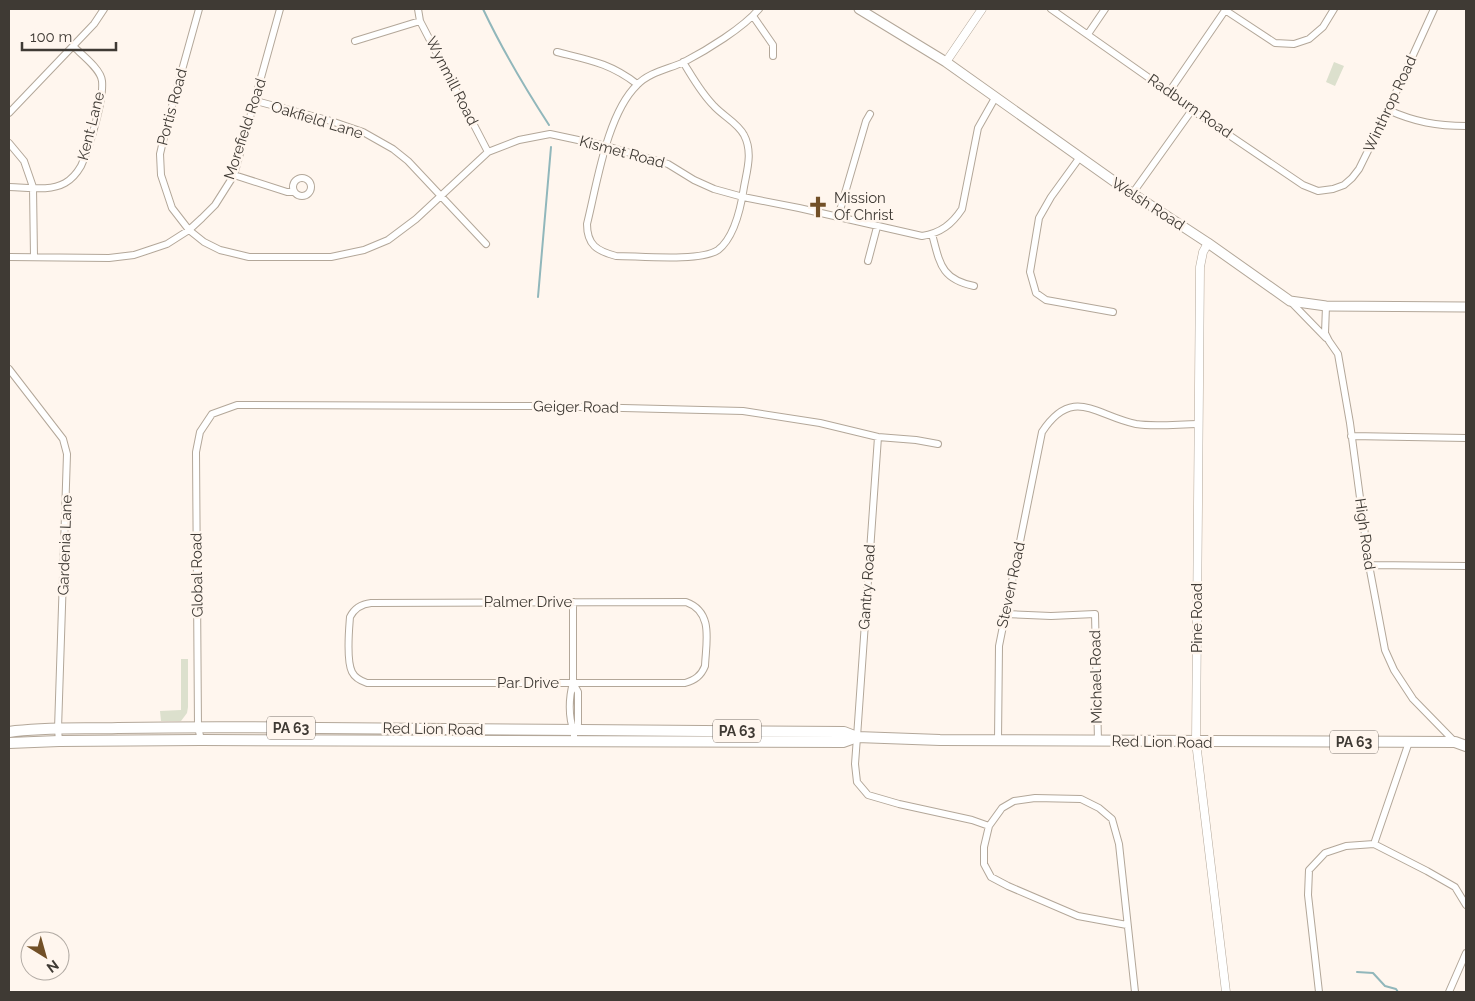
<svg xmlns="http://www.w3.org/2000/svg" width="1475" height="1001" viewBox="0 0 1475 1001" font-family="Raleway,sans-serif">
<rect width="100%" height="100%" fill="#fff6ee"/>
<path fill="#dce0cd" d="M1334 62 1344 66 1335 86 1326 82Z
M181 659H188V707L187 713 181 721H161L160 711 181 710Z"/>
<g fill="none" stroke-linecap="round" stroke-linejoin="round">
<path stroke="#91b7bb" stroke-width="2" d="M483 9C502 49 525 88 549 125
M538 297 551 147
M1357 972 1373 973 1385 986 1396 989 1398 992"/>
<g stroke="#b3a799" stroke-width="8">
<path id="minor" d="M199 9 167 124 160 154 161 175 172 208 189 230 204 242 220 250 249 257H331L364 250 388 240 416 219 488 152 519 140 550 134 606 146 668 164 694 180 714 189 743 197 799 208 922 236C941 233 952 224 962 209L978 128 995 98
M418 9 420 21 488 152
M1051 9 1169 92 1192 110 1303 185 1318 191 1333 189 1344 185 1352 178 1359 169 1388 110 1434 9
M1225 10 1275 43 1294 44 1309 39 1323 27 1334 9
M753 16 773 45V56
M1088 34 1105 9
M355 41 420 21
M557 52C589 60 610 63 637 84
M683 62C693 78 701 93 714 106 723 116 738 123 744 135 753 152 747 170 744 187 741 207 735 237 718 250 700 262 639 256 616 256 597 251 587 245 587 224 597 184 607 114 637 85 649 72 669 69 684 62 707 50 743 28 759 9
M1169 92 1226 9
M256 101 331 121 363 132 393 149 408 161 486 244
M1388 110C1415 122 1437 126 1466 126
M9 113 94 24 104 9
M9 143 24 161 33 187 34 257
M1080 157 1051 197 1039 218 1030 272 1036 293 1046 300 1113 312
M234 175 287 192H294
M293 187a9 9 0 1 1 18 0a9 9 0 1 1-18 0Z
M9 187C27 187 49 192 65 183 72 179 77 173 81 166 89 149 104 100 102 81 101 69 81 54 73 46
M1132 194 1192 110
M838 217 866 121 870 114
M932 234C940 264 941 279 974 286
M9 257 109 258 134 255 167 244 189 230 202 218 215 205 234 175 280 9
M868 261 877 227
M1290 301 1326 338
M1326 306 1325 333 1329 341 1338 354 1350 423 1369 565 1385 650 1394 670 1413 699 1455 742
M9 369 63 439 67 454 58 729 59 741
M1351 436 1466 438
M878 437 857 737 855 764 857 782 868 795 899 804 972 820 989 826 1002 808 1014 801 1035 798 1081 799 1099 808 1112 819 1119 844 1135 992
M1369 565 1466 566
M573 602V683C569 697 568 717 574 731
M686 602C714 612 706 642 705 666 701 676 695 680 685 683H367C361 681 355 678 352 672 346 660 349 630 350 617 354 609 362 604 371 603Z
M1005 614 1051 616 1095 614 1098 741
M573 683 578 692V724L574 731V742
M201 740 198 727 196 452 200 432 212 414 237 405 543 406 743 411 820 423 878 437 916 440 938 444
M998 740 999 646 1042 432C1073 385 1096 416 1136 424 1155 427 1179 424 1198 424
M989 826 984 847V864L991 877 1008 886 1078 916 1127 925
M1374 844 1427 871 1455 887 1466 905
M1319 992 1308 895 1309 870 1325 853 1346 846 1374 844 1409 742
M1449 992 1466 953"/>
</g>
<g stroke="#b3a799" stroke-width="9">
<path id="tertiary" d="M946 62 982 9
M1208 243 1203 252 1200 267 1196 742 1226 992"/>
</g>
<g stroke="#b3a799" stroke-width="11">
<path id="secondary" d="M859 9 946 62 1115 182 1208 243 1290 301 1326 306 1466 307"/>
</g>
<g stroke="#b3a799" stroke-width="12">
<path id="primary" d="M9 732C44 727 82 729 118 728 185 727 252 727 319 728 494 730 669 730 844 732L857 737 940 740 1455 742 1466 746
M9 743 59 741 201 740 843 742 857 737"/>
</g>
<use href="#minor" stroke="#fff" stroke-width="6"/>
<use href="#tertiary" stroke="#fff" stroke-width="8"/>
<use href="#secondary" stroke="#fff" stroke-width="9"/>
<use href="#primary" stroke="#fff" stroke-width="10"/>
</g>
<defs>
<g id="church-bare" transform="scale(1.725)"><path d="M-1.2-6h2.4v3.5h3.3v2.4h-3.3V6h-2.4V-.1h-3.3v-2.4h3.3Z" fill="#725027" stroke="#fff6ee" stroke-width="2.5" paint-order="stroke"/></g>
</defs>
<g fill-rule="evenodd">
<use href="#church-bare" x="818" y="207"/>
</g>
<g text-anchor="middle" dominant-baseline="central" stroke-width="5" stroke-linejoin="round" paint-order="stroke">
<g fill="#fff6ee" stroke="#79726c" stroke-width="1">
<rect x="267" y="716.5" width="48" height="23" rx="4"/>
<rect x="713" y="719.5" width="48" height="23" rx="4"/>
<rect x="1330" y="730.5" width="48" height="23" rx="4"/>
</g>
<g font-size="14" font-weight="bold" fill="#3f3a34">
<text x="291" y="728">PA 63</text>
<text x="737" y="731">PA 63</text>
<text x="1354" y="742">PA 63</text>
</g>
<g font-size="15" fill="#3f3a34" stroke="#fff6ee">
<text transform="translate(452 81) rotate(63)">Wynmill Road</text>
<text transform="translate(1390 104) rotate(-65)">Winthrop Road</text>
<text transform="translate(1190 106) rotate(35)">Radburn Road</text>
<text transform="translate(172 107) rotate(-75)">Portis Road</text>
<text transform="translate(317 120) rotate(17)">Oakfield Lane</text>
<text transform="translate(91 126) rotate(-76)">Kent Lane</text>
<text transform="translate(245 129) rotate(-72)">Morefield Road</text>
<text transform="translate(622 152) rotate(15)">Kismet Road</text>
<text transform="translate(1148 204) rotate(33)">Welsh Road</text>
<text transform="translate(576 407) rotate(1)">Geiger Road</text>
<text transform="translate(1365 534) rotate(82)">High Road</text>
<text transform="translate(65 545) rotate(-88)">Gardenia Lane</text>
<text transform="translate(197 575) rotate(-91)">Global Road</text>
<text transform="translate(1011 585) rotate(-78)">Steven Road</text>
<text transform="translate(867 587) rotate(-86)">Gantry Road</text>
<text x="528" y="602">Palmer Drive</text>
<text transform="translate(1197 618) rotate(-90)">Pine Road</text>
<text transform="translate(1096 677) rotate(-91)">Michael Road</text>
<text x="528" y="683">Par Drive</text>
<text transform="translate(433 729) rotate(1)">Red Lion Road</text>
<text transform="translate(1162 742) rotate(1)">Red Lion Road</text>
</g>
<g font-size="15" fill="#3f3a34" stroke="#fff6ee" text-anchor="start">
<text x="834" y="198">Mission<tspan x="834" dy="17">Of Christ</tspan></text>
</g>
</g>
<rect width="1475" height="1001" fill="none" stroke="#3f3a34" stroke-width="20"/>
<g transform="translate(45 956) rotate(143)"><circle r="24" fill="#fff6ee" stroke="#b2aba4"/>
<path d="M0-4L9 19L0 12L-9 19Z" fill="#725027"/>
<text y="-8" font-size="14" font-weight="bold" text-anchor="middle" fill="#3f3a34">N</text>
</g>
<path d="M22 42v8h94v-8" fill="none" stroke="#3f3a34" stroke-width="2.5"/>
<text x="30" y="42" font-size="15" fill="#3f3a34" stroke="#fff6ee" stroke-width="4" paint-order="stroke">100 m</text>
</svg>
